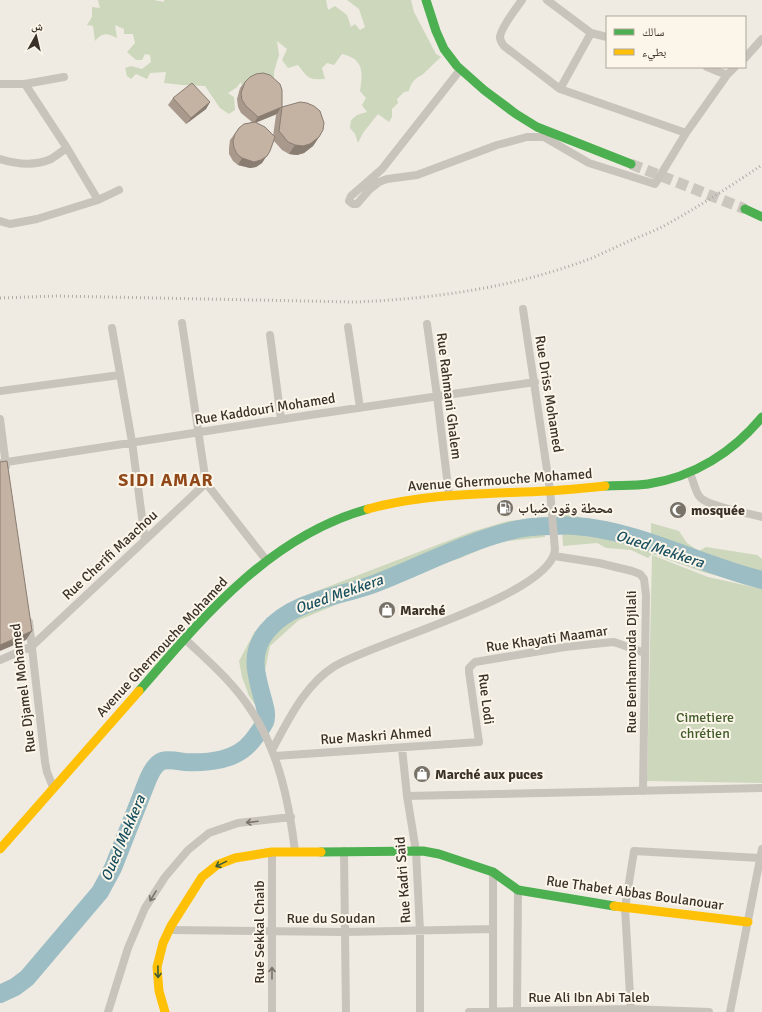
<svg xmlns="http://www.w3.org/2000/svg" width="762" height="1012" viewBox="0 0 762 1012" font-family="Signika,'Noto Naskh Arabic',sans-serif">
<rect width="100%" height="100%" fill="#efebe3"/>
<path fill="#ccd7bb" fill-rule="evenodd" d="M98 0H154L164 2V0H326L328 10 335 6 347 15 351 27 355 24 360 30 365 27 359 9 347 0H411L414 12 436 54 441 57 422 75C415 78 410 84 409 91L404 92 397 99 398 103 392 109V117L389 122 378 114 363 133 358 143 355 134 350 128 351 120 357 115 367 112 362 105 366 98 360 91C363 72 364 59 342 54L334 65 327 63 322 68 325 79C308 80 308 78 298 65L288 68 282 60 287 49 277 41 279 55 274 72V81L243 91 241 82 236 88 228 93 234 97 235 110 229 114 220 108 205 86 183 85 164 83 166 72 150 73 147 79 136 74 131 79 127 76 125 68 131 66 142 69 151 62 150 55 145 54 142 60H136L127 52 135 43 133 34H124V29L115 25 117 38C107 33 103 32 95 41L93 26 87 25 92 17V7L100 8Z
M561 511 606 526 611 525 631 534 651 539V523L679 531 687 543 699 551 706 547 757 555 762 559V588L703 572 652 554 648 558 631 550 606 548 597 543 563 546Z
M542 518V523L535 524 544 529 545 537 498 542 458 559 426 568 299 620 270 646 264 675 268 723 249 696 242 677 239 661 255 631 263 632 260 627 277 611 289 603 314 592 471 532 508 521ZM532 524 528 530 513 532 506 528 501 536 477 538 459 544 441 557 416 563 390 572 372 587 355 594 339 591 323 603 312 599 304 611 292 613 299 605 310 597 321 599 338 589 356 591 377 580 390 569 436 555 455 544 491 532 501 533 504 526Z
M652 555 708 577 762 589V783L647 781Z"/>
<g fill="none" stroke-linecap="round" stroke-linejoin="round">
<path stroke="#9cbdc3" stroke-width="18" d="M0 994 15 987 27 978 100 892 113 868 148 779C151 772 155 764 162 761 168 759 178 761 185 762 209 763 236 761 252 741 256 736 262 728 265 722 268 714 264 704 262 696 255 671 250 652 267 631 291 601 337 597 371 585 419 567 464 542 514 530 526 527 539 526 552 526 559 526 567 525 575 526 638 530 700 565 762 580"/>
<path stroke="#cbc6be" stroke-width="11" stroke-dasharray="11 5.5" stroke-linecap="butt" d="M631 164 745 209"/>
<path stroke="#c8c3bb" stroke-width="8" d="M522 0C516 9 501 27 500 37 500 41 502 43 504 46L560 89 686 133
M547 0 591 33 607 37
M745 58 762 39
M707 67 727 75
M460 70 382 169 351 196 349 201 353 204H357L370 189 379 182 387 179 417 175 497 145 527 137H544L589 163 655 184 686 133 727 75 735 67
M0 84H25L64 77
M25 84 67 148 98 200
M560 89 591 33
M0 159C16 164 35 166 51 159 56 156 62 151 67 148
M0 221 10 224 37 219 98 200 119 190
M182 323 206 483 267 561
M427 324 437 396 449 495
M348 327 360 408
M112 328 132 442 145 540
M270 335 281 419
M0 391 120 375
M0 419 6 466
M0 463 310 415 535 382
M690 473C693 480 695 490 699 496 706 507 749 513 762 517
M554 556 599 563 632 571 640 574 644 579 646 595 643 791
M29 622 45 762 47 772 53 787
M185 639C208 661 234 683 251 710 279 752 289 802 295 851
M0 660 32 646 206 483
M402 748 407 796 416 851 420 931V1012
M272 750C288 721 305 684 335 666 374 642 550 596 555 550L550 490 523 309
M275 756 479 742 469 672V668L475 662 565 647 613 642 617 643 625 646 645 653
M407 796 762 788
M344 851 346 1012
M493 872V1012
M169 930 345 932 493 929
M517 1010 518 890
M108 1012 128 948 145 908 165 877 188 850 209 833 238 823 291 817
M272 1012V852
M469 1012 630 1009 709 1012
M631 1012 625 908 634 851 760 858
M730 1012 762 849"/>
<path stroke="#4caf50" stroke-width="9" d="M426 0 436 31 444 49 457 66 484 90 516 114 537 127 631 164
M745 209 762 217
M605 486C619 485 634 486 648 484 694 477 733 452 762 417
M139 691C203 617 270 536 368 509
M321 852 423 851 439 854 493 872 518 890 614 906"/>
<path stroke="#ffc107" stroke-width="9" d="M368 509C426 493 487 494 547 491 566 490 586 488 605 486
M0 849 139 691
M614 906 748 922
M165 1012 159 991 157 967 163 943 171 926 202 877 217 865 235 858 272 852H321"/>
<path stroke="#b0aba5" stroke-width="3" stroke-dasharray="1 3" stroke-linecap="butt" d="M0 298 57 296 354 302C434 299 517 287 592 258 603 253 614 248 625 243 638 237 652 232 664 226 698 207 731 186 762 165"/>
</g>
<path fill="#a9998c" fill-rule="evenodd" d="M245 82 282 107 319 137 313 146 304 153 297 155 289 154 282 150 274 141 262 163 256 167 250 168 238 165 233 161 229 154V148L230 140 239 128 252 122 241 113 238 107 237 99 240 88ZM277 114 276 115 273 136 256 122Z
M173 98 210 102 206 109 186 124 168 105Z"/>
<path fill="#897d72" d="M210 102 206 109 186 124 191 118Z
M281 107 277 114 253 124 258 117Z
M319 137 313 146 304 153 297 155 289 154 295 145Z
M270 151 262 163 256 167 250 168 238 165 242 158Z
M32 631 26 640 0 651V645Z"/>
<path fill="#c4b2a3" stroke="#897d72" d="M263 73 270 75 280 84 282 90V107L258 117 246 106 242 100 241 93 245 82 250 77 256 74Z
M192 83 210 102 191 118 173 98Z
M300 102 307 103 314 106 320 111 324 123 323 130 319 137 310 144 303 146 295 145 288 142 279 131 282 107Z
M255 122 265 127 275 137 270 151 267 156 261 160 254 162 242 158 237 154 234 148 233 141 235 134 239 128 244 124Z
M7 461 32 631 0 645V462Z"/>
<defs><path id="oneway-shaft" d="M-6 0H5M1.5-3L5.5 0L1.5 3" fill="none" stroke-width="1.6" stroke-linecap="round" stroke-linejoin="round"/></defs>
<g stroke="#7a736a">
<use href="#oneway-shaft" transform="translate(252 822) rotate(173)"/>
<use href="#oneway-shaft" transform="translate(153 896) rotate(122)"/>
<use href="#oneway-shaft" transform="translate(272 973) rotate(-90)"/>
</g>
<g stroke="#405d36">
<use href="#oneway-shaft" transform="translate(221 864) rotate(154)"/>
<use href="#oneway-shaft" transform="translate(158 972) rotate(89)"/>
</g>
<defs>
<g id="fuel-disc" transform="scale(0.9)"><circle r="9.5" fill="#797269" stroke="#fcf6ea"/><path d="M-5.5-6h7V0h2V4h1.3V-2.5L3-4.5l.8-.8L6-3V5H2.5V1h-1V6h-7ZM-4.2-4.7v3.2H.2V-4.7Z" fill="#fff"/></g>
<g id="mosque-disc" transform="scale(0.9)"><circle r="9.5" fill="#797269" stroke="#fcf6ea"/><path d="M3.5-4.9A6 6 0 1 0 3.5 4.9A5 5 0 1 1 3.5-4.9Z" fill="#fff"/></g>
<g id="shop-disc" transform="scale(0.9)"><circle r="9.5" fill="#797269" stroke="#fcf6ea"/><path d="M-5-2.5h2.3a2.7 3.5 0 0 1 5.4 0H5L5.5 6h-11ZM-1.5-2.5h3a1.5 2.3 0 0 0-3 0Z" fill="#fff"/></g>
</defs>
<g fill-rule="evenodd">
<use href="#fuel-disc" x="505" y="508"/>
<use href="#mosque-disc" x="678" y="510"/>
<use href="#shop-disc" x="387" y="610"/>
<use href="#shop-disc" x="422" y="774"/>
</g>
<g text-anchor="middle" dominant-baseline="central" stroke-width="4" stroke-linejoin="round" paint-order="stroke">
<g font-size="14" fill="#3a3128" stroke="#fcf6ea">
<text transform="translate(549 394) rotate(81)">Rue Driss Mohamed</text>
<text transform="translate(449 396) rotate(83)">Rue Rahmani Ghalem</text>
<text transform="translate(265 409) rotate(-9)">Rue Kaddouri Mohamed</text>
<text transform="translate(500 480) rotate(-4)">Avenue Ghermouche Mohamed</text>
<text transform="translate(110 555) rotate(-43)">Rue Cherifi Maachou</text>
<text transform="translate(547 639) rotate(-8)">Rue Khayati Maamar</text>
<text transform="translate(162 647) rotate(-47)">Avenue Ghermouche Mohamed</text>
<text transform="translate(631 662) rotate(-90)">Rue Benhamouda Djilali</text>
<text transform="translate(23 688) rotate(-97)">Rue Djamel Mohamed</text>
<text transform="translate(486 699) rotate(83)">Rue Lodi</text>
<text transform="translate(376 736) rotate(-4)">Rue Maskri Ahmed</text>
<text transform="translate(403 880) rotate(-94)">Rue Kadri Said</text>
<text transform="translate(635 893) rotate(8)">Rue Thabet Abbas Boulanouar</text>
<text x="331" y="918">Rue du Soudan</text>
<text transform="translate(259 932) rotate(-90)">Rue Sekkal Chaib</text>
<text x="589" y="997">Rue Ali Ibn Abi Taleb</text>
</g>
<g font-size="14" font-weight="bold" fill="#3a3128" stroke="#fcf6ea" text-anchor="start">
<text x="518" y="508">محطة وقود ضباب</text>
<text x="691" y="510">mosquée</text>
<text x="400" y="610">Marché</text>
<text x="435" y="774">Marché aux puces</text>
</g>
<g font-size="14" fill="#415b29" stroke="#fcf6ea">
<text x="705" y="717">Cimetiere<tspan x="705" dy="16">chrétien</tspan></text>
</g>
<g font-size="15" font-style="italic" fill="#195060" stroke="#fcf6ea">
<text transform="translate(660 549) rotate(18)">Oued Mekkera</text>
<text transform="translate(339 594) rotate(-19)">Oued Mekkera</text>
<text transform="translate(123 838) rotate(-67)">Oued Mekkera</text>
</g>
<g font-size="18" font-weight="bold" letter-spacing="1" fill="#924919" stroke="#fcf6ea">
<text x="166" y="480">SIDI AMAR</text>
</g>
</g>
<rect x="606" y="16" width="140" height="52" fill="#fcf6ea" stroke="#aea79c"/>
<rect x="614" y="29" width="20" height="6" fill="#4caf50" stroke="#aea79c"/>
<text x="642" y="36" font-size="12" fill="#3a3128">سالك</text>
<rect x="614" y="49" width="20" height="6" fill="#ffc107" stroke="#aea79c"/>
<text x="642" y="56" font-size="12" fill="#3a3128">بطيء</text>
<g transform="translate(36 36) rotate(8)" stroke="#fcf6ea" stroke-width="3" paint-order="stroke">
<path d="M0-3L7 15L0 10L-7 15Z" fill="#3a3128"/>
<text y="-6" font-size="11" font-weight="bold" text-anchor="middle" fill="#3a3128">ش</text>
</g>
</svg>
